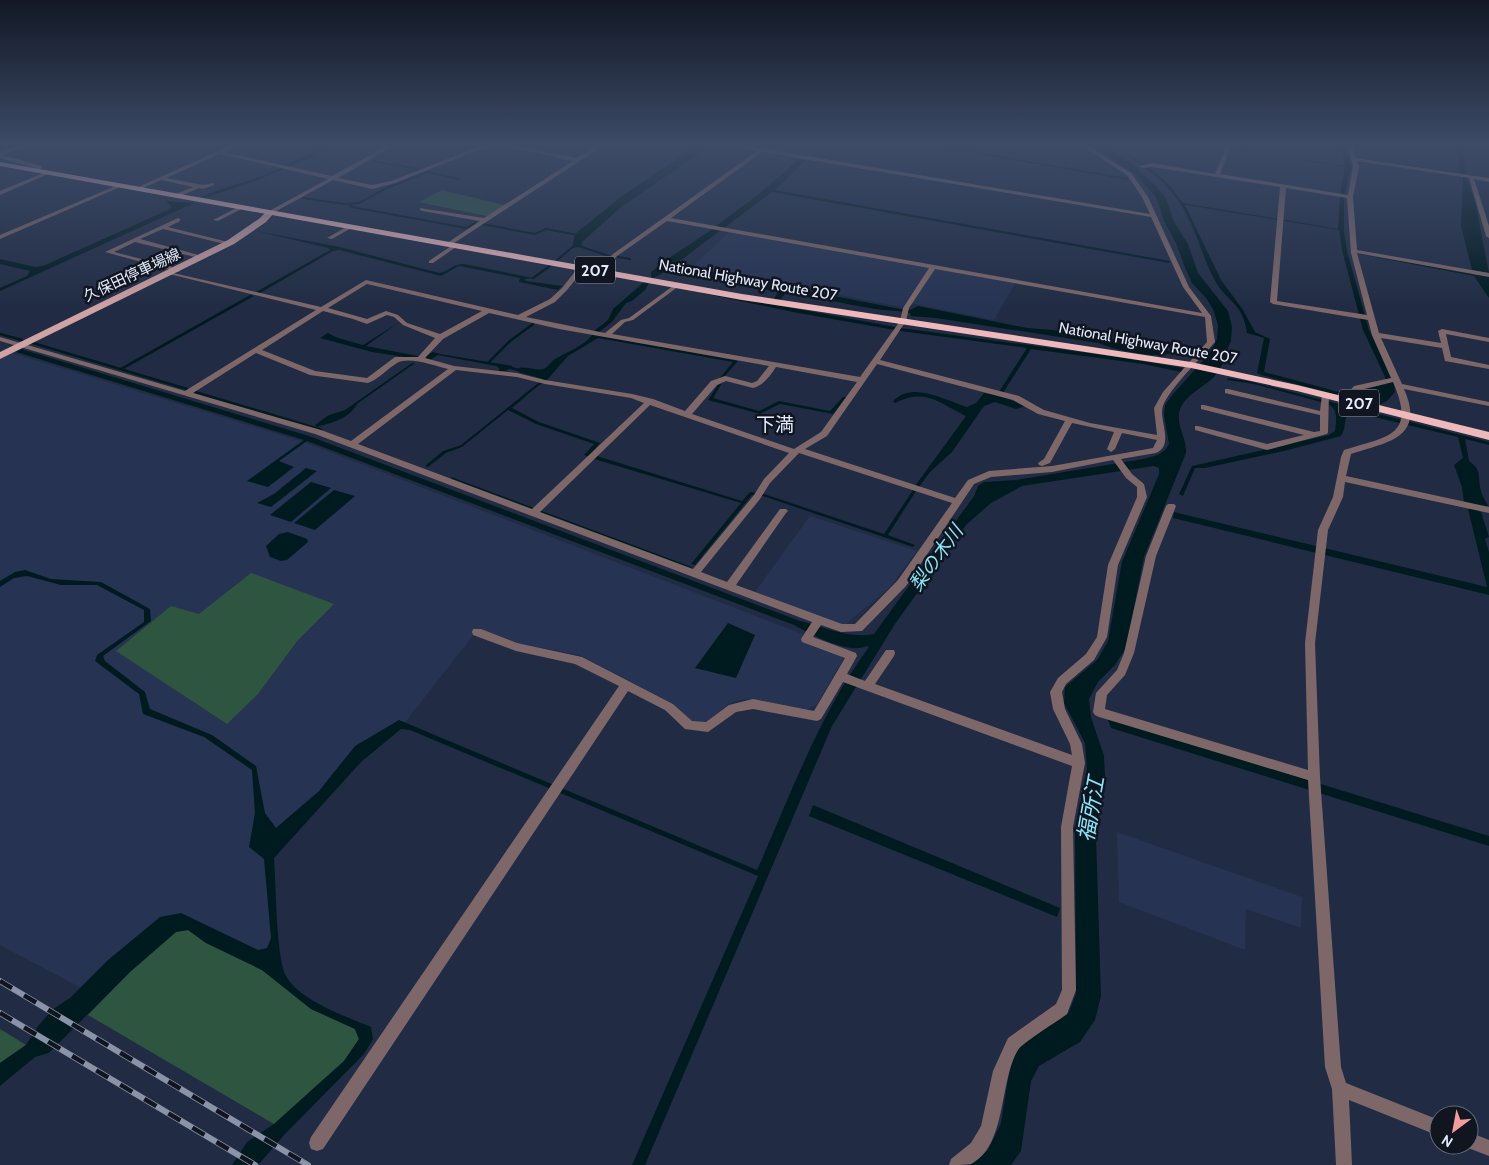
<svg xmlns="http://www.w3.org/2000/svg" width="1489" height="1165" viewBox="0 0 1489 1165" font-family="Cabin,'Noto Sans JP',sans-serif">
<rect width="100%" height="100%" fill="#212c44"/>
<path fill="#263352" d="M730 231 1016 282 994 320 914 304 900 307 693 266Z
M12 353 304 442 818 640 849 649 817 704 806 710 745 699 730 703 706 723 692 722 674 704 579 655 517 643 478 629 403 725 348 764 268 851 278 961 91 993 0 945V359Z
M810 516 917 551 890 587 845 625 755 592Z
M1117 832 1302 897 1301 928 1246 909 1245 950 1119 902Z"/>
<path fill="#2e5540" d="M442 190 508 206 491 217 419 202Z
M251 573 334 604 298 640 258 694 227 724 116 651 171 606 199 614Z
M188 930 206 943 262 970 311 1009 355 1029 359 1039 344 1061 274 1124 88 1015 130 972 176 932Z
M0 1029 26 1045 0 1063Z"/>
<path fill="#001b20" d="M325 144H332L311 157 337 165 310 158 255 181 208 197H201C220 189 237 184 256 178 281 169 304 156 327 145Z
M699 144H713L621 207 582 242 581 247 572 248 575 234 622 196Z
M920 144H931L1128 178V180Z
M1090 144H1100L1132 164 1157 187 1166 198 1174 222 1188 244 1198 273 1228 311 1232 327 1231 341 1225 354 1227 357C1223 363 1219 371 1214 377 1203 388 1181 397 1179 414 1177 426 1187 440 1186 453L1144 557 1126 648 1115 665 1098 682 1089 699 1091 717 1104 756 1105 775 1096 836 1101 996 1095 1020 1080 1042 1039 1066 1031 1081 1021 1151 1011 1165H970L988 1150 1001 1123 1009 1073 1016 1050 1036 1034 1068 1014 1076 994 1075 831 1087 769 1085 743 1064 703 1065 687 1098 659 1108 641 1122 562 1159 474V468L1154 466 1022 486 991 503 966 525 895 624 832 726 645 1165H632L758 876 410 730 401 729 361 762 274 858C276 883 276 957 286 976 299 1000 347 1017 371 1027L373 1039 364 1054 285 1134 260 1163 253 1165H232L247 1142 274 1124 344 1061 359 1039 355 1029 311 1009 262 970 206 943 188 930 176 932 130 972 49 1053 35 1057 0 1086V1063L26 1045 38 1026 53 1009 70 998 108 960 160 917 181 913 258 950 267 948 271 938 264 859 249 847 255 813 252 770 204 737 143 714 139 694 95 661 97 655 144 622V610L97 585H61L27 576 14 578 0 587V581L15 572 25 570 51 579 101 582 150 609 151 621 103 656 105 661 145 692 150 709 212 735 256 766 265 813 276 828 319 791 355 746 399 720 757 870C791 794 819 714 869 647L867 646C848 655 811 634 794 625L307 441 279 461 294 467 268 487 247 481 304 440 16 352 21 349 309 436 800 621C825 627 848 639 874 634L974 496 978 486 984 482 1016 480 1143 459 1158 455 1165 450 1169 444 1164 415 1165 405 1173 394 1210 353 1217 339 1218 325 1213 309 1206 298 1192 283 1186 270 1176 243 1164 221 1156 197 1135 174Z
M1109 144 1148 166 1169 185 1183 203 1338 229 1340 196 1345 167 1194 144 1345 166 1341 144H1345L1347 154 1366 159 1460 173 1457 144H1461L1466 174 1489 178 1466 177 1475 201 1489 273 1472 270 1461 226 1463 177 1349 156 1351 167 1344 198V231L1347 251 1369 330 1394 384 1395 392 1387 401 1379 405 1363 401 1358 397 1361 390 1386 384 1385 377 1363 330 1342 250 1339 230 1185 205 1221 280 1243 310 1255 332 1270 339 1264 372 1343 393 1338 395 1261 375 1257 373 1264 338 1247 333C1243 302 1226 302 1214 279 1201 254 1195 225 1179 202 1162 176 1136 161 1109 144Z
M799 159 806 160 775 190 1170 261 1169 263 772 192 724 228 716 226 759 194Z
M166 201 194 203 0 291V288L27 276 30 271 0 264V259L35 267 43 266 170 209 172 207Z
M714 228 721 230 673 266 674 268H672L654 278H651V272L666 260Z
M256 231 340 247 439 273C448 272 452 264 464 264L533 278 525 279 526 281 562 286 558 290 519 282 520 278 459 266 441 276 339 250 333 251 260 293 256 292 330 250 328 248Z
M1359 254 1489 276V298L1474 276Z
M682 266 900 309 910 310 918 306 1027 328 1053 330 1169 351 1171 353C1153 359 1116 350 1098 343L936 318 911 316 910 313C898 310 887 311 875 309 845 304 816 297 785 294L780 300 774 299 778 292 677 271Z
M644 282 649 283 645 290 632 301 626 303 612 322 599 332 594 331 608 320 613 309Z
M700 291 901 328 1118 357 1183 368 1181 372 1143 364 1031 349 1001 396 1025 406 1016 409 995 402 984 406 952 452 930 472 919 487 915 486 966 416C937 402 926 388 895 403L893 401C913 381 944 400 967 407L976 403 984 393 997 395 1027 348 900 331 798 313 702 293Z
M250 295 254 296 124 369 120 368Z
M398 323 366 346 418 356 417 358H411L372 352 320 338 328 333 338 338 363 345Z
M592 335H598L738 361 724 377 719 379 733 362 598 338 568 356 547 380 518 372 519 368C527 366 536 371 543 369 547 368 551 362 555 359 567 352 584 346 592 335Z
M433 352 440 354 513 366C509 370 505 372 499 371V368L496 366 438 355 430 360 426 359 427 355Z
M412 363H415L357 404C349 419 333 422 317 427L315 425 329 415 345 410Z
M1228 378 1248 381 1489 442V445L1465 439 1469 461C1483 471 1477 476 1481 491 1482 496 1486 501 1488 506L1476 505 1478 511 1481 512 1489 537 1485 539 1489 552V595L1173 518 1174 512 1487 587 1468 509H1471L1464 503 1462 487 1454 465 1463 458 1458 437 1349 411C1343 418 1347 428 1341 436L1284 451 1205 468H1195L1183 496 1179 494 1192 466 1329 435 1335 431C1336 421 1339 410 1328 404L1254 384 1227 380Z
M722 383 713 398 759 411 779 401 830 411 843 397H846L833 414 780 404 760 414 708 400 718 385Z
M537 384H540L512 408 539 422 600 443 588 457 584 455 594 444 536 424 508 410 462 447 446 453 428 467 425 466 443 451 461 445Z
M597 456 742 501 750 492 764 494 884 534 913 490 916 491 888 535 915 545 913 547 763 496 752 495 695 565 691 564 741 503 594 459Z
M306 468 317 471 271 507 257 503 274 494Z
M311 482 331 488 291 522 270 515Z
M334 490 355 496 315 530 294 523Z
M288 532 307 539 308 542 287 560 281 561 270 557 266 546 279 534Z
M728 623 755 635 736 678 695 668Z
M1107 718 1489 836V846L1111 728Z
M813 805 1060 908 1057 917 809 816Z"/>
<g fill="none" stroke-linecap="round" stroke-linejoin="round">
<path stroke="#001b20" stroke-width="2" d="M373 161 422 170
M303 198 344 204 359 203 387 188 427 172 459 179
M349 204 352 207 466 228 475 223
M482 224 535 234 546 229 578 235
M579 246 609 256
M618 257 630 259
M557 260 574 246"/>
<path stroke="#001b20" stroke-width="2.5" d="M533 278 550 266
M0 334 22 340
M33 343 187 389
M489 362 510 341 533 324
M511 368 519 370
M539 384 545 379
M195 392 269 414"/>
<path stroke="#001b20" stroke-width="3" d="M265 413 321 430
M452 479 690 568"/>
<path fill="#7e6768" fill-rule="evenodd" d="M23 144H31L2 155 42 166 39 171H35L36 168 0 158V152Z
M234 144H241L224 152 332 176 390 144H397L338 178 372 185 391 181 486 144H494L395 183 372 189 333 180 271 214 269 213V211L328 179 220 154 166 178 203 185 214 183V185L203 189 199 188 178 197 176 196V194L193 187 161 180 141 189 136 188Z
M497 144H509L576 158 600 144H606L451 245H447V243L480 221 422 211 420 210V208L484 218 573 161Z
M723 144H737L761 148 766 144H772L766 149 1150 214 1142 197 1127 175 1079 144H1085L1131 173 1148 197 1189 287 1211 316 1215 342C1201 359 1170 387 1163 406 1158 419 1175 445 1156 453L1121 459 1132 474 1144 484 1147 497 1118 565 1107 637 1094 660 1066 684 1062 692 1065 709 1082 744 1085 763 1073 827 1076 990 1067 1014C1058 1021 1022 1043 1018 1050 999 1081 1007 1146 971 1164 966 1165 955 1165 949 1165L951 1159 971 1143 981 1126 993 1071 1008 1038 1056 1004 1062 990 1061 827 1072 766 843 682 821 719 817 721 753 709 736 712 708 732 685 729 665 710 628 691 323 1149 317 1151 311 1149 309 1143 311 1137 619 686 575 664 516 651 473 635 472 632 473 629H481L517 643 582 657 673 704 692 721 706 722 729 705 753 699 814 711 845 658 802 642 801 639 812 622 315 434 0 341V337L185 391 316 310 169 274V272L321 307 366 280 518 315 550 299 562 288 577 269 582 266 585 268 567 290 555 302 526 317 605 333 621 320 629 318 677 283 680 285 679 286 633 320 625 322 612 334 860 377 900 321 903 308 929 268 667 221 617 256 602 272 597 271 613 254 757 151ZM762 152 1151 217 1183 287 1202 313 671 218ZM935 269 1205 317 1207 342 1163 392 1154 408 1157 435 1090 423 1044 410 1019 396 880 360 906 321 909 308ZM367 284 482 311 440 334 407 323 398 315 386 311 367 319 328 308ZM323 311 353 319 367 324 387 315 394 317 403 325 435 338 418 357H395L367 378 315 371 262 350ZM489 313 559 329 769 366 757 381 752 383 725 376 711 381 685 411 653 399 632 394 545 380 517 373 454 366 425 358 443 339ZM256 353 310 375 368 383C379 379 387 369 397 363 409 356 435 366 448 369L351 441 321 430 193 393ZM877 364 1013 400 1038 414 1065 421 1044 459 1038 463 1039 465 1042 466 1050 463 1072 423 1114 432 1107 449 1111 452 1115 449 1122 433 1157 440 1153 448 1052 466 989 471 968 480 955 498 805 449 827 436ZM776 367 857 382 821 432 794 449 692 414 717 385 726 381 753 388C764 385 769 377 776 367ZM456 370 517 377 545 384 631 398 644 403 532 509 358 444ZM650 405 789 453 764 479 754 495 693 569 540 512ZM799 453 952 503 898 580 855 624H842L736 585 786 513 788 511 786 509H780L727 582 701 572 760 499 770 483ZM1113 460 1126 478 1137 487V497L1108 565 1097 637 1086 654 1058 678 1050 692 1053 709 1070 744 1072 755 875 684 894 656 895 653 894 650H886L865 681 847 674 857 656 856 653 813 637 821 625 841 632 862 631 906 586 974 484 991 477 1052 472Z
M1227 144H1232L1220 174 1348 195 1353 166 1347 144H1352L1356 158 1489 178V182L1474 179 1489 226V238L1486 236 1469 178 1357 161 1359 166 1353 197 1357 250 1489 273V277L1357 253 1379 333 1441 343 1438 331 1442 329 1489 338V342L1446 334 1451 357 1489 365V369L1445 361 1442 348 1381 338 1402 384 1489 402V406L1404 389C1426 439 1386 442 1351 454L1346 476 1489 507V513L1345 482 1343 497 1328 530 1315 643 1320 777 1341 1067 1346 1083 1439 1120V1136L1349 1100 1352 1165H1336L1332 1089 1325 1067 1308 780 1099 717 1095 715 1093 712 1096 693 1117 670 1124 653 1146 556 1166 506 1168 504H1174L1176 506 1156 556 1134 653 1125 675 1107 695 1105 709 1308 770 1305 643 1318 530 1333 497 1341 457 1344 450C1387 436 1417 437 1393 382L1360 390 1349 402H1346L1342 400 1354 386 1391 378 1372 335 1368 320 1273 304 1270 302 1280 187 1152 167 1142 168 1139 166 1152 163 1215 174ZM1286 188 1347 198 1351 253 1367 315 1277 301Z
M48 171 53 172 0 195V191Z
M120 184 125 185 0 239V235Z
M240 206 245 207 218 221 213 220Z
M178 218 180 219V221L168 227 232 243 229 245 163 229 140 239 206 257 203 259 135 242 114 252 180 269V271L178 272 105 252Z
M348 226 353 227 332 239 327 238Z
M454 244 459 245 433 263H429V261Z
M1225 389H1228L1320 411 1322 395 1326 393H1329L1328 432 1327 434 1267 450 1195 430V426H1198L1267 444 1304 435 1201 409V405H1204L1314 432 1320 431V415L1225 393Z
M1469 1132 1489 1140V1156L1463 1146 1469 1145Z"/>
<path fill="#cfa2a3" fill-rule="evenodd" d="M268 210 275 212 266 222 234 244 0 359V352L228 240 260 218Z"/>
<path fill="#efb8bb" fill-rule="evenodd" d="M0 162 742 294 1191 362 1297 385 1489 432V440L1297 391 1191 368 742 300 0 166Z"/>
<g stroke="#8a93a7" stroke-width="6">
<path id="rail" d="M0 981 308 1165
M0 1013 255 1165"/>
</g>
<use href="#rail" stroke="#101520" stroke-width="4.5" stroke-dasharray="14" stroke-linecap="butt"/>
</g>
<linearGradient id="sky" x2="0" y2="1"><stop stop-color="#121825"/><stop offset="0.47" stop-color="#3d4b67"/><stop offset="1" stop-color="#3d4b67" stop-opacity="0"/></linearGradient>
<rect width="1489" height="308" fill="url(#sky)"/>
<g text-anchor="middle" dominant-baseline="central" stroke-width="5" stroke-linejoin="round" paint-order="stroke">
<g font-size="15" fill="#e3ebfc" stroke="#101520">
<text transform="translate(132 275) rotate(-25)">久保田停車場線</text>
<text transform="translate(748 280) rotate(10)">National Highway Route 207</text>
<text transform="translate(1148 343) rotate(10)">National Highway Route 207</text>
</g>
<g fill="#101520" stroke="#a4abba" stroke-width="1">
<rect x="575" y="256.5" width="40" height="27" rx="4"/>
<rect x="1339" y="389.5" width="40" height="27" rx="4"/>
</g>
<g font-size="16" font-weight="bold" fill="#e3ebfc">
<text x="595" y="270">207</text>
<text x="1359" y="403">207</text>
</g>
<g font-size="19" fill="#e3ebfc" stroke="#101520">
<text x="775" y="424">下満</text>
</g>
<g font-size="19" font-style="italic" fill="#88e6f8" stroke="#101520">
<text transform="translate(936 558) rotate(-54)">梨の木川</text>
</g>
<g font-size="22" font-style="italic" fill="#88e6f8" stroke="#101520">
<text transform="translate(1091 809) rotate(-80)">福所江</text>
</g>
</g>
<g transform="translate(1454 1130) rotate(212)"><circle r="24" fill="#101520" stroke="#646b78"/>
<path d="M0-4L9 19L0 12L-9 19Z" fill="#f59b9e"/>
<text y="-8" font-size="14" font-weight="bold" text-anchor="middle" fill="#e3ebfc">N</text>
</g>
</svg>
